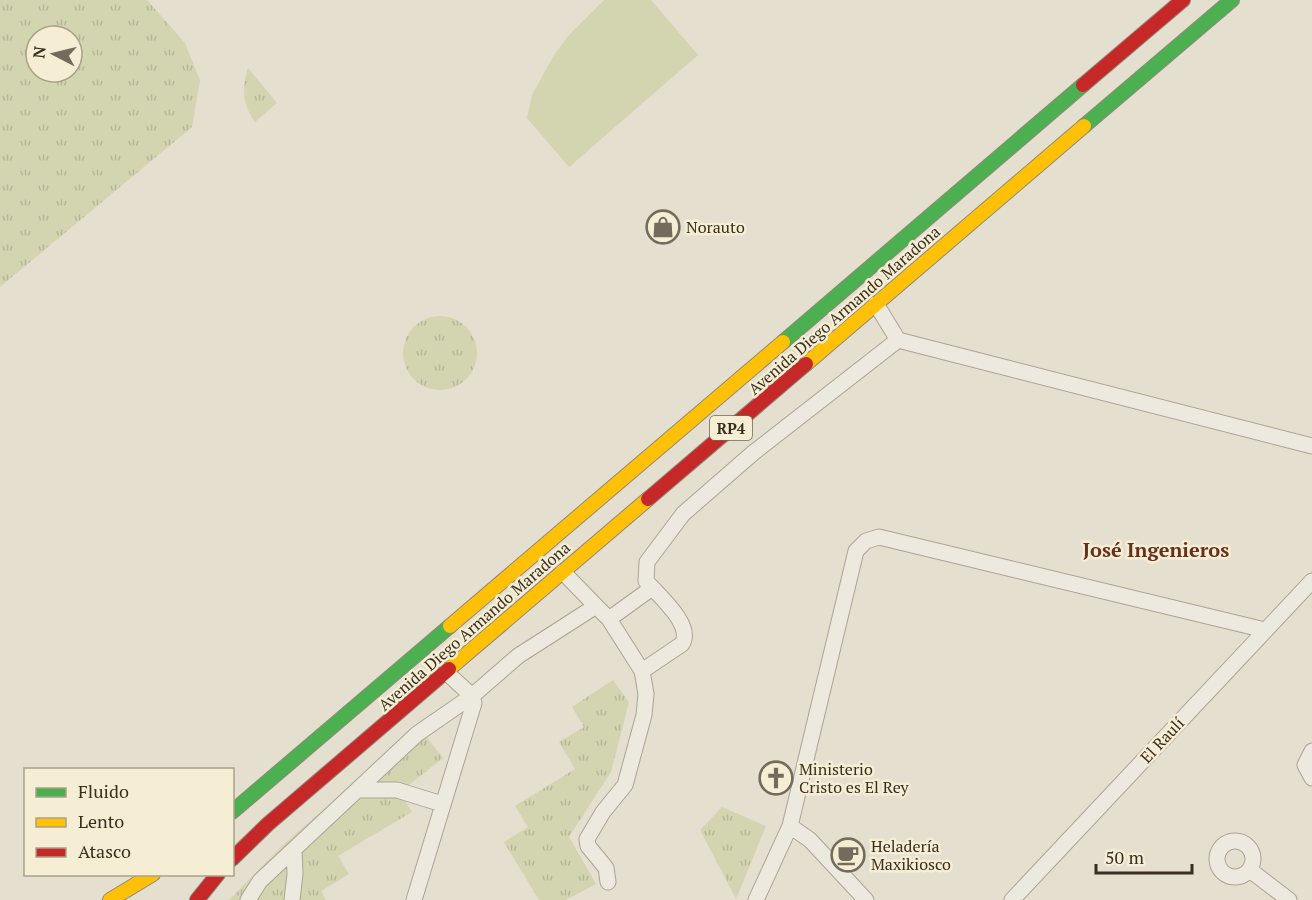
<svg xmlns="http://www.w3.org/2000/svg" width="1312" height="900" viewBox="0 0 1312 900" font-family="'PT Serif',serif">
<defs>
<pattern id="grass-tufts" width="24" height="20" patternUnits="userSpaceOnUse" patternTransform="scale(1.5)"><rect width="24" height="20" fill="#d2d5b0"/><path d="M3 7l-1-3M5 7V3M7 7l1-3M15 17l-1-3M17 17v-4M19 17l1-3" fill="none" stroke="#b5b797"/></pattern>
</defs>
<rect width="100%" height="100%" fill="#e4dfce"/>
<path fill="url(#grass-tufts)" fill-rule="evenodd" d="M0 0H147L185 43 200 80 192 127 0 287ZM36 36H72V72H36Z
M248 68 277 103 255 122C242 104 242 88 248 68Z
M403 353a37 37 0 1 1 74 0a37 37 0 1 1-74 0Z
M613 680 629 702 611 772 569 837 596 884 566 900H539L504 842 528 827 515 806 575 769 559 742 584 727 572 707Z
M418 726 443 758 400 792 412 812 338 856 349 874 321 891 326 900H229L283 845Z
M722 807 766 826 736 899 700 830Z"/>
<path fill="#d2d5b0" d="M604 0H651L698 55 569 167 527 118 532 95 554 55 569 35Z"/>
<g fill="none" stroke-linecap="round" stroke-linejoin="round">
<g stroke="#aaa496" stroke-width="17">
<path id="street" d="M876 304 898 340
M563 572 596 606
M609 619 652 588
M1312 751 1305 765 1312 778
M357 790H397L442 804
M790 826 810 840 866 900
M1217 859a18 18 0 1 1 36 0a18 18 0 1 1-36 0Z
M1250 870 1289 900
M608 882 606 868 588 846 587 839 603 812 625 785 644 715 646 694 642 671
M248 900 260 881 417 734 472 696 518 656 596 606 609 619 642 671 682 644C694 625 658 595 646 581L647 562 683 514 753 453 898 340 1312 446
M292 900 295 874 294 849
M414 900 474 703 472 696 446 672
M756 900 790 826 856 551 866 541 879 537 1265 630
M1012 900 1312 581"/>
</g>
<g stroke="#8f897d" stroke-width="16">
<path id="fast" d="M1084 126 1232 0
M783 342 1083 85
M232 812 450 626"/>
</g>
<g stroke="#8f897d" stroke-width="16">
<path id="slow" d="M806 364 1084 126
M450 626 783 342
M449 669 648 499
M110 900 153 874"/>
</g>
<g stroke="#8f897d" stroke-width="16">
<path id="jam" d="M1083 85 1183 0
M648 499 806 364
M232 859 268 824 449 669
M197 900 218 874"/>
</g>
<use href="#street" stroke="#ece9df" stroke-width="15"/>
<use href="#fast" stroke="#4caf50" stroke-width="14"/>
<use href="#slow" stroke="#ffc107" stroke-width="14"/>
<use href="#jam" stroke="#c62828" stroke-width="14"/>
</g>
<defs>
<g id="shop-ring" transform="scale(1.725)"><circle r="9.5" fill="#f6eed4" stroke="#756b5c" stroke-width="1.5"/><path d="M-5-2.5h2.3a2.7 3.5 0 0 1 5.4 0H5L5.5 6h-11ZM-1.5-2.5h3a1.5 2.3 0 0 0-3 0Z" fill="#756b5c"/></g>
<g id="church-ring" transform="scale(1.725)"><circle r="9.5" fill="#f6eed4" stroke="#756b5c" stroke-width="1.5"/><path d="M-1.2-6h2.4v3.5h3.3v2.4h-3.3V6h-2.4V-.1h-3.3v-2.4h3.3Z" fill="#756b5c"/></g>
<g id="cafe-ring" transform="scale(1.725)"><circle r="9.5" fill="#f6eed4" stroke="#756b5c" stroke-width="1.5"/><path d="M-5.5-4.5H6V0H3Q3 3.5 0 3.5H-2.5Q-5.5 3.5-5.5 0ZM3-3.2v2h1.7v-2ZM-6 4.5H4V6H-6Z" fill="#756b5c"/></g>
</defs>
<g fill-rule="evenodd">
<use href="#shop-ring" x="663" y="227"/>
<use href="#church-ring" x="776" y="778"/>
<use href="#cafe-ring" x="848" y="855"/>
</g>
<g text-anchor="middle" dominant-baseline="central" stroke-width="5" stroke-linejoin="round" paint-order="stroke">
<rect fill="#f6eed4" stroke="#726755" stroke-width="1.5" x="710" y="416" width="42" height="24" rx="4.5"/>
<g font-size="15" font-weight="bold" fill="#392d1e">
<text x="731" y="428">RP4</text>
</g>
<g font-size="16" fill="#392d1e" stroke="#f6eed4" text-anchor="start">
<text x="686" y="227">Norauto</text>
<text x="799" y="769">Ministerio<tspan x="799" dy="18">Cristo es El Rey</tspan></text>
<text x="871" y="846">Heladería<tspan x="871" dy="18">Maxikiosco</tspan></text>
</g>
<g font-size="16" fill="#392d1e" stroke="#f6eed4">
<text transform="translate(844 310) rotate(-41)">Avenida Diego Armando Maradona</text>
<text transform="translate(474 626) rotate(-41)">Avenida Diego Armando Maradona</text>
<text transform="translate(1162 740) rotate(-47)">El Raulí</text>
</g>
<g font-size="20" font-weight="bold" fill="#66301e" stroke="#f6eed4">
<text x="1156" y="549">José Ingenieros</text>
</g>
</g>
<rect x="24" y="768" width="210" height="108" fill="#f6eed4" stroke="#aaa18b" stroke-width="1.5"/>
<rect x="36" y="788" width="30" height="9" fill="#4caf50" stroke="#aaa18b" stroke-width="1.5"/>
<text x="78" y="798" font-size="18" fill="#392d1e">Fluido</text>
<rect x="36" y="818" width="30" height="9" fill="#ffc107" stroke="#aaa18b" stroke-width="1.5"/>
<text x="78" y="828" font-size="18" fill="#392d1e">Lento</text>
<rect x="36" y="848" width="30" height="9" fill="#c62828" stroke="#aaa18b" stroke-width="1.5"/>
<text x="78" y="858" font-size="18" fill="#392d1e">Atasco</text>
<g transform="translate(54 54) rotate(277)"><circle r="28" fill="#f6eed4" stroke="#aaa18b" stroke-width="1.5"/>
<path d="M0-4.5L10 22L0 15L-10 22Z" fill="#756b5c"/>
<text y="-9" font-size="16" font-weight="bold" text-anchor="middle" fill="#392d1e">N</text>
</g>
<path d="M1096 864v9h96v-9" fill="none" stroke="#392d1e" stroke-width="3"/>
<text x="1105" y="864" font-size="18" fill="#392d1e" stroke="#f6eed4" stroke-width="4.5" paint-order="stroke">50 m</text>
</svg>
